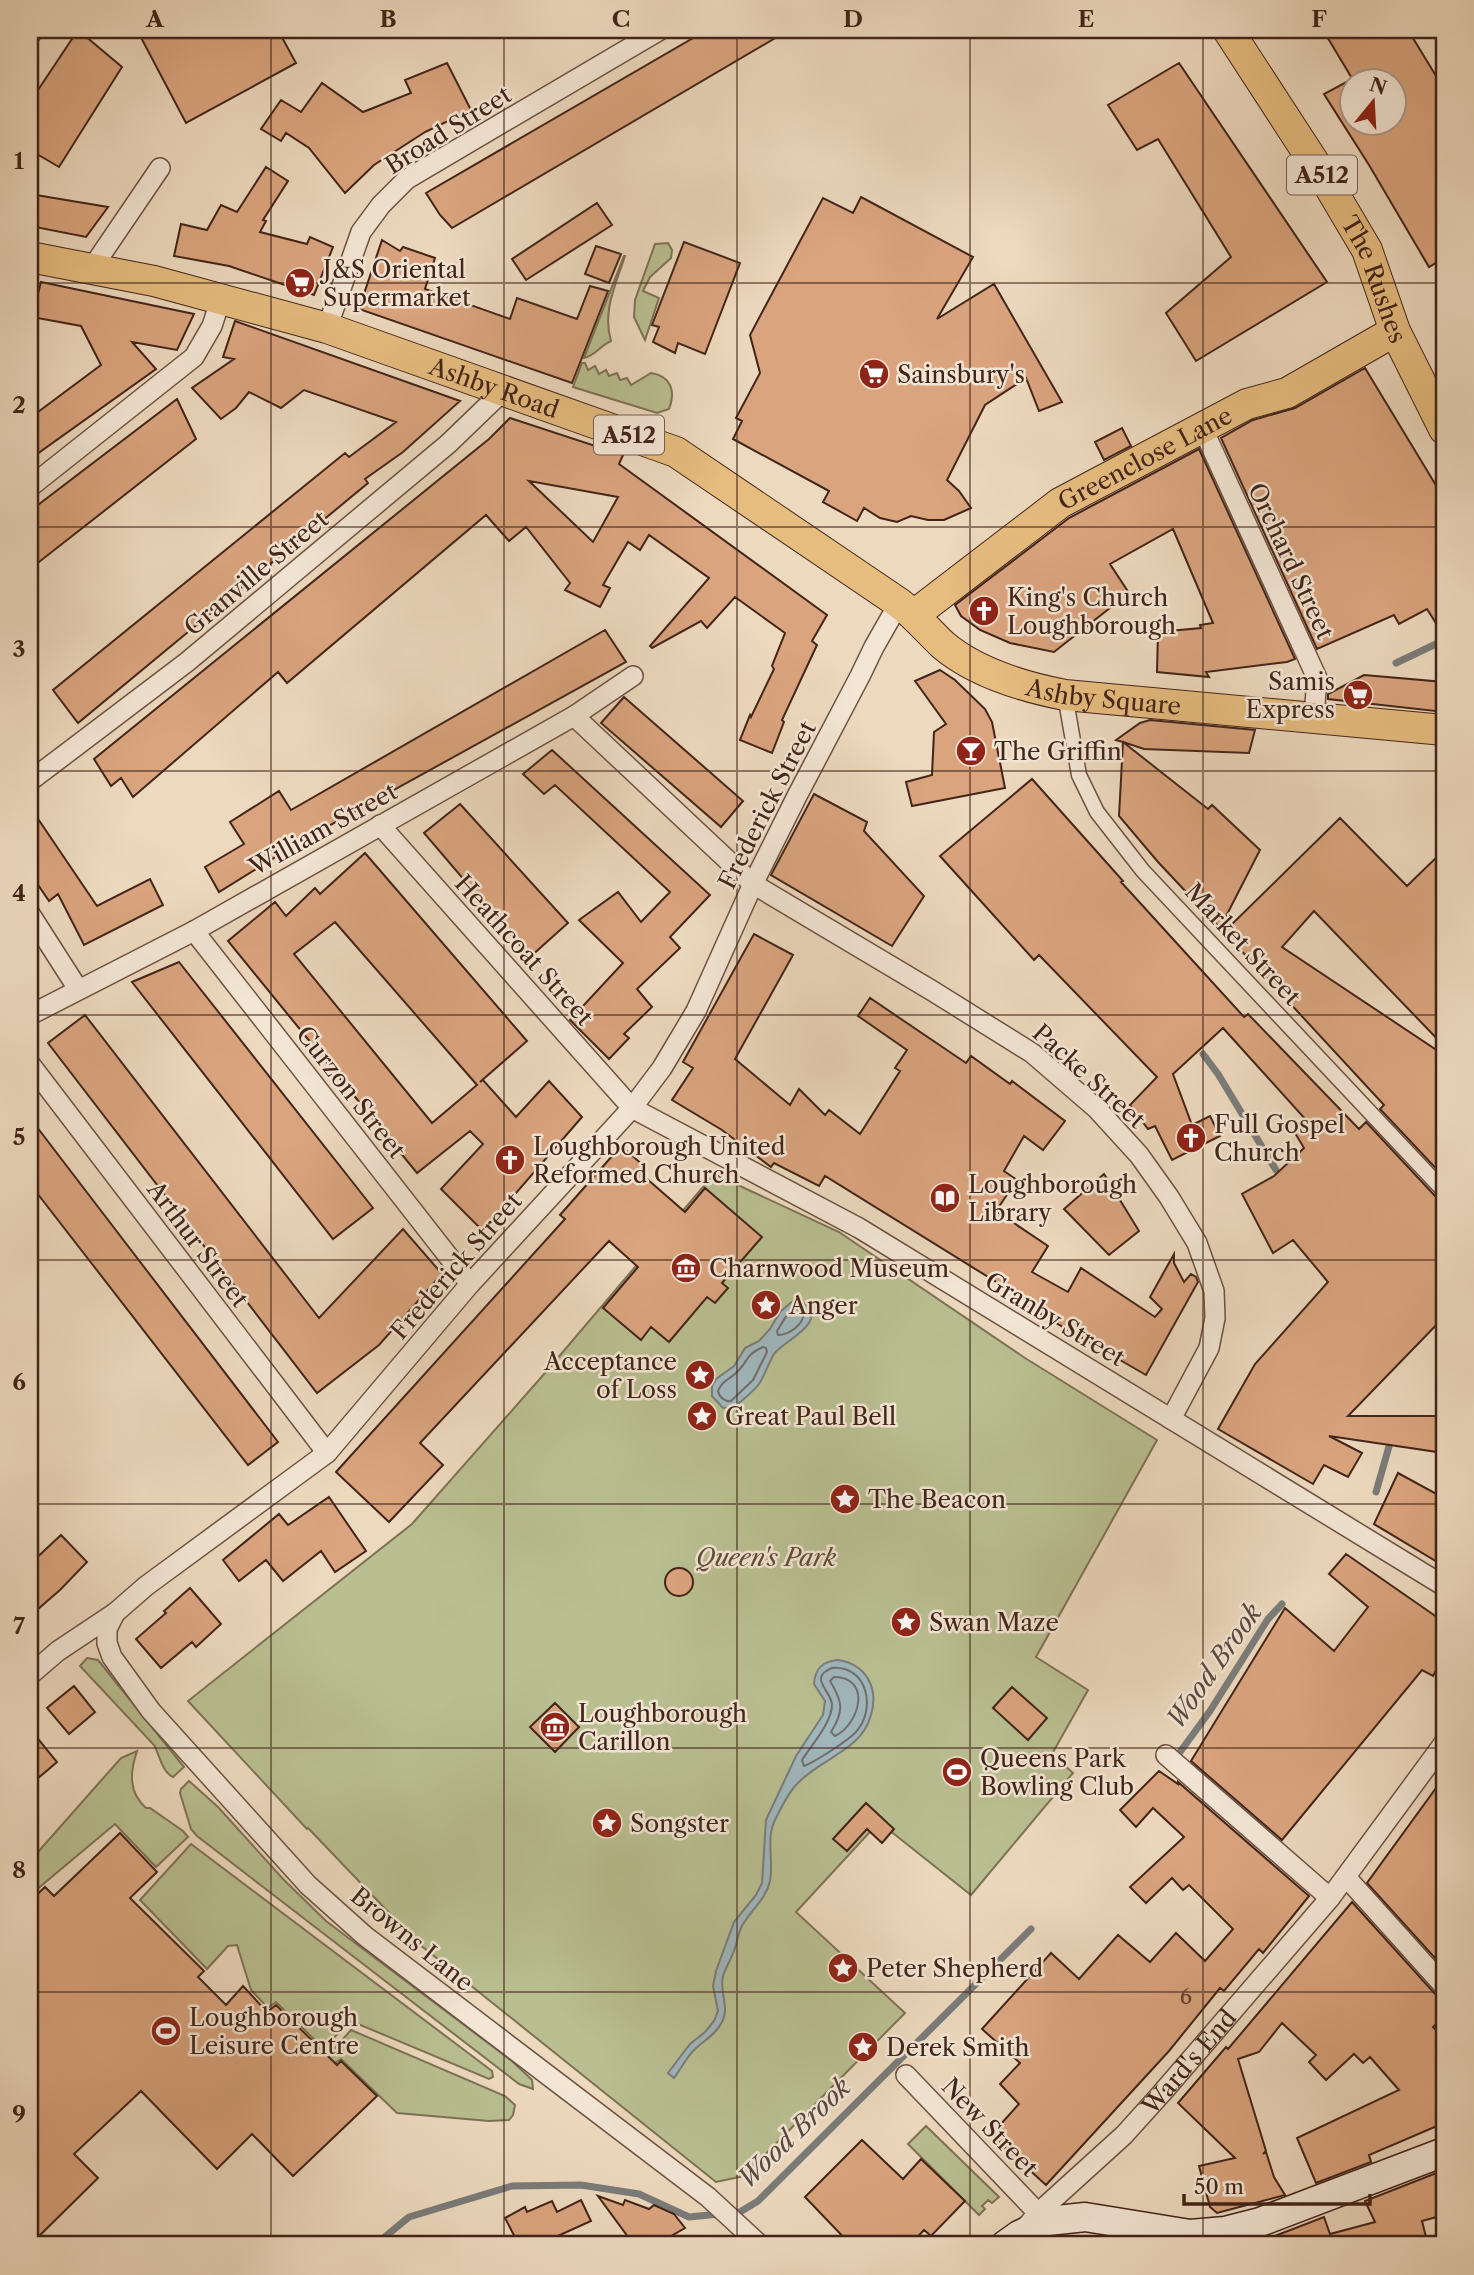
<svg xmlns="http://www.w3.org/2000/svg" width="1474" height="2275" viewBox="0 0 1474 2275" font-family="'Libre Caslon Text',serif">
<rect width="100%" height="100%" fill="#edd9be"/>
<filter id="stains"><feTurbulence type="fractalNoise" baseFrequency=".00286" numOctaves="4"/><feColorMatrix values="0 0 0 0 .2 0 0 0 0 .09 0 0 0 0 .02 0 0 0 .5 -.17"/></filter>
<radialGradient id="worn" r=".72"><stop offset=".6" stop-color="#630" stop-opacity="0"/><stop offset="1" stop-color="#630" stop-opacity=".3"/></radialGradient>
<path fill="#b9bf91" stroke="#7e7255" stroke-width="2" d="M668 243 672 250 671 258 650 277 643 291 659 298 645 340 634 317 635 300 655 244Z
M624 256H625C616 284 602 311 611 341 601 345 595 356 584 358Z
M582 363H585L588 370 595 366 599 374 606 370 609 376 617 373 620 380 627 378 631 385 651 373C671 376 676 391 669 409L657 413 573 387Z
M714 1174 839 1232 1025 1358 1157 1440 1036 1657 1088 1690 1052 1754 1073 1773 971 1895 879 1822 796 1912 905 2013 744 2176 716 2182 419 1944 308 1828 307 1829 188 1701 412 1524 545 1373Z
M87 1658 98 1660 184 1767 173 1777C162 1772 160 1756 154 1745L80 1666Z
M137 1751C130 1772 128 1792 146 1808H150L183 1831 188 1837 156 1867 115 1824 30 1895V1861L121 1758Z
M189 1781 218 1807 283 1879 326 1921 512 2061 532 2080 533 2089 519 2084 197 1836 191 1829 180 1793 181 1789Z
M191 1844 492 2071 493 2077 489 2079 351 2021 323 2048 276 2002 268 2008 251 1990 237 1945 228 1946 207 1969 140 1900Z
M351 2030 505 2096 515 2105 513 2115 509 2120 489 2121 397 2113 341 2059 335 2063 327 2057Z
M926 2126 999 2197 992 2203 988 2200 982 2206 985 2209 979 2215 908 2144Z"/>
<path fill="#a0b7bd" stroke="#7a7c7b" stroke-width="2" d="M793 1301C799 1301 804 1302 808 1306 824 1325 782 1342 774 1354 768 1364 765 1375 759 1384 752 1393 743 1399 735 1407L723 1408 712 1396V1386L716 1379 734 1366 745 1348 759 1341 770 1329 780 1312Z
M838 1660C866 1664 879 1688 871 1715 862 1750 822 1758 799 1782 789 1791 782 1806 776 1818 765 1837 774 1860 770 1881 766 1899 751 1910 742 1926 738 1933 737 1943 734 1951 731 1959 726 1967 723 1976 719 1992 730 2007 722 2022 716 2034 705 2040 696 2048 687 2056 681 2069 674 2078L668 2073 690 2044 705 2032 714 2021 718 2011 713 1986 716 1971 734 1922 756 1895 762 1883 766 1820 796 1756 823 1715 825 1701 814 1684C815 1668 823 1661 838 1660Z"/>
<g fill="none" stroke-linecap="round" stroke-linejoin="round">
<path stroke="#716e6b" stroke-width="2" d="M799 1308 804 1313C803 1325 789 1335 778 1335L777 1331C783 1322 787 1310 799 1308Z
M763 1347 766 1348 767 1352 753 1380 731 1401C725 1402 719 1397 718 1391 722 1380 731 1379 738 1371 750 1359 744 1356 763 1347Z
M832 1668C868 1665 877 1710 855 1733 847 1741 815 1762 804 1766L802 1760C811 1746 832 1722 832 1705 832 1691 807 1678 832 1668Z
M834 1677C872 1677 860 1724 835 1736L831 1732C844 1711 843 1702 830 1681Z"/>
<path stroke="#7a7c7b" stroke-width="7" d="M1396 663 1436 644
M1203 1054 1218 1074 1276 1170
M1376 1492 1392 1436
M1180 1752 1210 1711 1268 1619 1282 1604
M375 2245 409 2217 512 2186 581 2185 639 2194 689 2217 740 2212 758 2201 1031 1929"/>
</g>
<path fill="#daa47e" stroke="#422419" stroke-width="2" fill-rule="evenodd" d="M78 30 122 67 59 167 30 150V102Z
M137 30H278L296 63 186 123Z
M707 30H789L452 228 440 215 426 193Z
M1323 30H1408L1444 89V258L1429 267 1369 165 1324 94 1352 79V122H1394V80H1353Z
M447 63 471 110 425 132 374 165 345 193 309 148 286 133 281 141 261 129 281 100 301 112 322 83 363 112 411 93 405 80Z
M1179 63 1327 282 1196 361 1166 313 1231 257 1158 139 1137 150 1108 105Z
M266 167 288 181 263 220 266 221 260 232 307 244 310 237 333 247 314 295 229 266 174 256 181 224 207 230 221 205 237 212Z
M30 194 108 207 86 237 30 226Z
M861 197 973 257 937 319 994 284 1062 402 1039 411 1026 378 985 405 947 480 959 491 971 508 944 520H928L911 516 897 522 880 518 864 508 857 521 823 502 829 491 733 439 742 421 736 418 760 373 750 335 823 198 853 213Z
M597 203 612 225 526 280 512 259Z
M382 240 400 251 403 247 435 258 425 289 510 319 517 298 577 319 590 286 608 291 572 383 359 309Z
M684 242 740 263 705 354 678 343 675 353 653 342 659 327 652 325Z
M596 246 621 254 609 283 585 274Z
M41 282 194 314 177 350 132 342 156 369 30 459V418L101 365 81 326 32 317Z
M235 321 460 401 403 452 365 479 368 483 78 723 53 690 345 453 349 457 396 422 304 390 281 408 249 392 236 408 221 419 192 388 234 359 223 357Z
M1365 368 1440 492 1437 494 1444 507V636L1427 609 1399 624 1394 615 1317 649 1221 438 1253 420 1295 408Z
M177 399 196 439 30 569V511Z
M510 418 623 455 619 464 827 615 812 641 817 645 782 720 784 722 772 753 740 740 750 715 751 717 774 669 772 666 785 633 735 597 707 628 701 621 652 648 650 646 709 578 649 535 640 550 628 542 603 585 610 588 600 607 565 590 570 583 526 527 509 541 486 515 287 683 278 672 133 797 121 778 111 786 94 759 489 439ZM529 481 618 497 593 542Z
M1122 428 1131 446 1104 460 1095 442Z
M1199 449 1295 659 1287 662 1206 672 1209 677 1157 672 1158 632 1201 628 1200 625 1213 623 1173 529 1110 564 1129 593 1054 652 1010 643 980 630 961 616 955 605 1069 518Z
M605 630 626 662 303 840 219 892 205 867 244 844 230 822 279 791 291 810Z
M940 670 955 680 985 709 992 722 1005 788 912 806 906 782 932 775 934 732 946 724 915 681Z
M1364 675 1444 682V712L1328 699V694Z
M624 697 743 801 721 827 601 723Z
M1150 720 1255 730 1249 753 1144 749 1123 742 1208 809 1212 805 1260 850 1220 928 1158 862 1119 816 1123 742 1116 740 1140 723Z
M552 750 710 895 670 937 680 948 637 989 652 1007 624 1034 629 1038 609 1059 570 1020 623 963 579 920 618 892 641 922 670 892 555 785 544 794 523 774Z
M1032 779 1123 881 1121 882 1244 1017 1248 1014 1359 1129 1366 1122 1437 1198 1444 1200V1317L1348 1416H1444V1453L1329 1436 1362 1453 1348 1477 1324 1465 1313 1484 1218 1429 1255 1364 1328 1282 1293 1240 1273 1253 1242 1194 1274 1176 1304 1148 1295 1133 1307 1121 1223 1028 1173 1074 1192 1125 1210 1116 1220 1136 1172 1160 1155 1126 1148 1129 1130 1105 1157 1077 1039 955 1034 960 940 856Z
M814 794 867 822 864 831 924 896 892 946 771 875Z
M460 804 568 923 530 957 424 833Z
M30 807 97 906 150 879 163 905 84 945 58 894 49 901 30 873Z
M1340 818 1407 886 1444 850V1046L1314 911 1282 947 1444 1055V1177L1380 1109 1384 1105 1224 932Z
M365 853 527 1041 480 1082 483 1080 516 1117 549 1081 582 1117 483 1231 441 1189 483 1144 470 1131 417 1173 228 941 275 902 286 916 315 888 320 894ZM335 922 477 1085 432 1123 294 954Z
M754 934 793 955 735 1059 790 1105 799 1089 825 1115 829 1110 860 1134 900 1071 895 1068 907 1050 858 1016 870 998 966 1063 971 1056 1010 1084 1012 1081 1065 1121 1043 1150 1024 1136 1004 1171 1017 1180 996 1211 1048 1246 1032 1272 1068 1292 1081 1268 1155 1317 1162 1309 1150 1297 1174 1254V1263L1184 1282 1191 1274 1196 1277 1198 1282 1146 1375 1025 1305 1027 1301 825 1176 819 1186 774 1163 771 1167 722 1130 672 1100 693 1068 683 1062Z
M179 962 373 1208 333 1239 132 982Z
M85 1015 319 1318 403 1229 442 1274 379 1345 317 1393 48 1043Z
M30 1118 278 1442 248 1465 30 1184Z
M621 1146 644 1166 639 1172 685 1212 705 1188 762 1237 722 1283 728 1288 721 1296 715 1303 707 1297 669 1342 651 1327 641 1340 603 1308 638 1267 609 1241 420 1443 443 1465 389 1522 336 1472 565 1219 560 1215Z
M1104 1174 1139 1231 1109 1255 1064 1209Z
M1398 1473 1444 1498V1566L1374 1524Z
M329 1497 366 1551 335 1572 321 1551 283 1581 266 1560 239 1581 223 1560 279 1514 288 1525Z
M61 1535 87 1562 60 1590 30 1616V1564Z
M1346 1554 1444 1622V1656L1433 1676 1422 1670 1282 1840 1191 1761 1285 1608 1334 1651 1368 1607 1329 1574Z
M665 1582a14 14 0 1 1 28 0a14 14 0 1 1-28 0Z
M190 1588 221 1624 196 1647 192 1642 161 1668 136 1639 166 1613 164 1611Z
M74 1686 95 1712 69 1734 47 1708Z
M1012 1687 1047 1718 1028 1740 993 1708Z
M555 1703 579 1727 555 1752 530 1727Z
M30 1729 57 1762 30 1785Z
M1159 1771 1178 1784V1782L1309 1896 1263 1953 1259 1949 1224 1991 1220 1988 1169 2051 1046 2185 991 2135 1019 2104 1000 2084 1020 2063 982 2029 1051 1953 1079 1979 1118 1935 1150 1962 1176 1933 1205 1961 1233 1929 1189 1885 1183 1890 1172 1878 1146 1903 1130 1887 1184 1837 1153 1808 1136 1827 1120 1810Z
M1444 1777V1968L1367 1883Z
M866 1803 894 1829 882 1843 867 1829 847 1851 833 1839Z
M120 1833 157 1872 130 1898 204 1971 198 1977 226 2005 243 1986 267 2012 276 2005 337 2065 341 2061 377 2096 293 2176 252 2134 217 2169 141 2091 74 2154 98 2178 30 2245V1901L45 1887 54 1896Z
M1352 1902 1435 1994 1444 1998V2017L1433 2027 1444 2039V2123L1369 2155 1371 2162 1316 2183 1297 2138 1399 2090 1370 2057 1363 2063 1354 2054 1326 2080 1309 2062 1316 2055 1282 2023 1259 2052 1238 2059 1266 2151 1263 2154 1266 2152 1274 2177 1285 2195 1217 2213 1210 2207 1199 2166 1235 2158 1178 2103 1226 2047 1228 2049Z
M862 2140 903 2179 921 2159 965 2201 931 2236 924 2230 910 2245H851L805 2197Z
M1444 2170V2215L1422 2221 1428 2245H1254V2244L1324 2217 1330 2234 1375 2222 1365 2201Z
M598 2196 623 2205 625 2200 649 2209 654 2205 674 2214 685 2228 673 2235 681 2245H634Z
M581 2200 591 2221 549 2240 547 2236 530 2245H519L505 2218 525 2207 527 2212 552 2201 557 2212Z"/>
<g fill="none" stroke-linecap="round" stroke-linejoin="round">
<g stroke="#6d5142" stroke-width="17">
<path id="pedestrian" d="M1065 695 1079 775 1097 812 1143 871 1444 1191"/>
</g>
<g stroke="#6d5142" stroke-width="22">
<g id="minor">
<path d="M30 35 34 30"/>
<path d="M92 268 160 168"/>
<path d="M327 328 361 232 381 205 407 179 660 30"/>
<path d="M1203 429 1317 678 1314 717"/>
<path d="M30 487 194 357 212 326 221 298"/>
<path d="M574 716 753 884 931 990 1032 1053 1097 1109 1139 1155 1169 1197 1197 1243 1214 1291 1215 1318 1209 1348 1171 1419"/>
<path d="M30 781 187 662 448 444 504 390"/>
<path d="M380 825 632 1108 859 1228 1444 1586"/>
<path d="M30 914 78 989"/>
<path d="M194 931 470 1284"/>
<path d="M30 1015 194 931 574 716 633 676"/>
<path d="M30 1064 327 1453"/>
<path d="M115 1613 107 1629V1643L112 1657 151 1711 308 1885 365 1936 708 2197 760 2245"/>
<path d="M30 1675 58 1651 115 1613 146 1586 327 1453 470 1284 632 1108 662 1068 696 1011 753 884 797 796 860 676 874 647 899 603"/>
<path d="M1166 1755 1330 1898"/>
<path d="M1346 1877 1444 1986"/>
<path d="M906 2075 1038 2213"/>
<path id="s1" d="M1027 2226 1038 2213 1124 2135 1161 2094 1330 1898 1444 1743"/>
</g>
</g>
<g stroke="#422419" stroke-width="31">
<path id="secondary" d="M1005 2245 1019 2235 1048 2221 1085 2217 1190 2234 1225 2231 1260 2222 1444 2152"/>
</g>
<g stroke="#422419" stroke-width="32">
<g id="primary">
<path id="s2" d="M1228 30 1328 184 1367 250 1395 331 1444 429"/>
<path id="s3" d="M30 257 154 281 327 328 676 452 899 603C916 616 928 631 943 645 976 673 1024 687 1065 695L1444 730"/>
<path id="s4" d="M914 615 1060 503 1247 404 1287 393 1395 331"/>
</g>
</g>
<use href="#pedestrian" stroke="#f3e6d5" stroke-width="14"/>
<use href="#minor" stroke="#f3e6d5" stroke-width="19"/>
<use href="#secondary" stroke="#f3e6d5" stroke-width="28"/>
<use href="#primary" stroke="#e6bc7f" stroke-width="30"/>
</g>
<path fill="none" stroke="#422419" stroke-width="2" stroke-opacity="0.55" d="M271 30V2245M504 30V2245M737 30V2245M970 30V2245M1203 30V2245M30 283H1444M30 527H1444M30 771H1444M30 1015H1444M30 1260H1444M30 1504H1444M30 1748H1444M30 1992H1444"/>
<defs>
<g id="supermarket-disc" transform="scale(1.575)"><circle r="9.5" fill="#8f2418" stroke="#f3e6d5"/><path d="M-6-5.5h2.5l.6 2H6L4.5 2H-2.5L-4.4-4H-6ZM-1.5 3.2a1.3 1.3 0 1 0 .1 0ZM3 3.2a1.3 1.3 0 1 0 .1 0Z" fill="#fff"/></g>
<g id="church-disc" transform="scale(1.575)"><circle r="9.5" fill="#8f2418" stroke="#f3e6d5"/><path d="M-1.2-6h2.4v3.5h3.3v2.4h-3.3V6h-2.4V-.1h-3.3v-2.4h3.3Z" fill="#fff"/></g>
<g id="bar-disc" transform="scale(1.575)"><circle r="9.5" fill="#8f2418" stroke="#f3e6d5"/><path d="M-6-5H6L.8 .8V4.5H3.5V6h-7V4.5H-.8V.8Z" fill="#fff"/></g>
<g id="library-disc" transform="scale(1.575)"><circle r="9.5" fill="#8f2418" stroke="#f3e6d5"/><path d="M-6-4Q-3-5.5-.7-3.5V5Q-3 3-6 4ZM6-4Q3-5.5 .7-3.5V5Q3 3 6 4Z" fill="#fff"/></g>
<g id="museum-disc" transform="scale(1.575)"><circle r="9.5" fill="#8f2418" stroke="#f3e6d5"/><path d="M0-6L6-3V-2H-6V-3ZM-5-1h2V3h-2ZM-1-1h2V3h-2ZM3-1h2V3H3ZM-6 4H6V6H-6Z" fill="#fff"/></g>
<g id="sight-disc" transform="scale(1.575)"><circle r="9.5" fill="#8f2418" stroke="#f3e6d5"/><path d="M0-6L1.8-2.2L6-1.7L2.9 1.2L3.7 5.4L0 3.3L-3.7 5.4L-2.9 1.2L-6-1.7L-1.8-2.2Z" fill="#fff"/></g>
<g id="stadium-disc" transform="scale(1.575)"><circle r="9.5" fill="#8f2418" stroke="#f3e6d5"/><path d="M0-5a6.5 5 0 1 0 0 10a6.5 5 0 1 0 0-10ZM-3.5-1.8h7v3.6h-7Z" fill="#fff"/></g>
</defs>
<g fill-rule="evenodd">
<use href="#supermarket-disc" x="300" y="283"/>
<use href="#supermarket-disc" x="874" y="374"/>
<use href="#church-disc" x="984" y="611"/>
<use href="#supermarket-disc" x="1358" y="695"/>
<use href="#bar-disc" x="971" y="751"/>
<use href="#church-disc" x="1191" y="1138"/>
<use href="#church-disc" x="510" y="1160"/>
<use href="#library-disc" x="945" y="1198"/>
<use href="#museum-disc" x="686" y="1268"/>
<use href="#sight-disc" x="766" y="1305"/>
<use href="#sight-disc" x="700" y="1375"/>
<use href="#sight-disc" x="702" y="1416"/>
<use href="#sight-disc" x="845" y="1499"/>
<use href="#sight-disc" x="906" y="1622"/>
<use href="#museum-disc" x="555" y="1727"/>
<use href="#stadium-disc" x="957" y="1772"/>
<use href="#sight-disc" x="607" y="1823"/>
<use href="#sight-disc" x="843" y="1968"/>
<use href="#stadium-disc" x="166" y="2031"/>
<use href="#sight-disc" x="863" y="2047"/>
</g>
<g text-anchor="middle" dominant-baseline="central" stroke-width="5" stroke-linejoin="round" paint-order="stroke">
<g font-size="21" fill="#684432">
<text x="1186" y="1996">6</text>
</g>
<g fill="#f3e6d5" stroke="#775e51" stroke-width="2">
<rect x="1287" y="155.5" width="70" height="39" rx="5"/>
<rect x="594" y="415.5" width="70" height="39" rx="5"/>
</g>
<g font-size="23" font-weight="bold" fill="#422419">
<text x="1322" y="175">A512</text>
<text x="629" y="435">A512</text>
</g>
<g font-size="24" fill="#422419" stroke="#f3e6d5">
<text transform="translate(448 130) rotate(-32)">Broad Street</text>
<text stroke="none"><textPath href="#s2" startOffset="290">The Rushes</textPath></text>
<text stroke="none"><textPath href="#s3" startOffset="483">Ashby Road</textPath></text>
<text stroke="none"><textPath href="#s4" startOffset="280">Greenclose Lane</textPath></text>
<text transform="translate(1291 561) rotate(65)">Orchard Street</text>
<text transform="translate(256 573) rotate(-40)">Granville Street</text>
<text stroke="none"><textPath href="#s3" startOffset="1178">Ashby Square</textPath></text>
<text transform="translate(767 805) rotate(-63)">Frederick Street</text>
<text transform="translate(323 829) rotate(-29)">William Street</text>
<text transform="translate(1243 944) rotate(47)">Market Street</text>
<text transform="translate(524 950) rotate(48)">Heathcoat Street</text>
<text transform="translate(1089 1076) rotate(42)">Packe Street</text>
<text transform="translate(351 1092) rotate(52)">Curzon Street</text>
<text transform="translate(198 1244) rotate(53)">Arthur Street</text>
<text transform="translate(456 1266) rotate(-49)">Frederick Street</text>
<text transform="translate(1055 1319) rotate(31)">Granby Street</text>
<text transform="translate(412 1939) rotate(39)">Browns Lane</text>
<text stroke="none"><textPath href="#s1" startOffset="231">Ward's End</textPath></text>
<text transform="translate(990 2127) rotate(46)">New Street</text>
</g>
<g font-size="24" fill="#422419" stroke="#f3e6d5" text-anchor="start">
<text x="323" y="269">J&amp;S Oriental<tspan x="323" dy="28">Supermarket</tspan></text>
<text x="897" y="374">Sainsbury's</text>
<text x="1007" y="597">King's Church<tspan x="1007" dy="28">Loughborough</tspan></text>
<text x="1335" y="681" text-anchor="end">Samis<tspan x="1335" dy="28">Express</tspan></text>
<text x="994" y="751">The Griffin</text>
<text x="1214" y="1124">Full Gospel<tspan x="1214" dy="28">Church</tspan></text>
<text x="533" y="1146">Loughborough United<tspan x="533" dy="28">Reformed Church</tspan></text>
<text x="968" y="1184">Loughborough<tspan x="968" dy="28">Library</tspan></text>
<text x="709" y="1268">Charnwood Museum</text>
<text x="789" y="1305">Anger</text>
<text x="677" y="1361" text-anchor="end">Acceptance<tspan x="677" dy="28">of Loss</tspan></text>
<text x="725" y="1416">Great Paul Bell</text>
<text x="868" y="1499">The Beacon</text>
<text x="929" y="1622">Swan Maze</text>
<text x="578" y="1713">Loughborough<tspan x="578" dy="28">Carillon</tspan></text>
<text x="980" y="1758">Queens Park<tspan x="980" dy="28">Bowling Club</tspan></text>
<text x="630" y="1823">Songster</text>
<text x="866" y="1968">Peter Shepherd</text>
<text x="189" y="2017">Loughborough<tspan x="189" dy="28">Leisure Centre</tspan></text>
<text x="886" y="2047">Derek Smith</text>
</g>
<g font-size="24" font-style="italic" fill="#604b37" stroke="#f3e6d5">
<text x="766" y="1557">Queen's Park</text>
</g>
<g font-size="26" font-style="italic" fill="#5a4942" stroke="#f3e6d5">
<text transform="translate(1214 1666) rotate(-55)">Wood Brook</text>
<text transform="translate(794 2133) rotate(-44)">Wood Brook</text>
</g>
</g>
<rect width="1474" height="2275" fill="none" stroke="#edd9be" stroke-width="77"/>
<g transform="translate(1373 102) rotate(18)"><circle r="33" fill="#f3e6d5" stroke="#ac988a" stroke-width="2"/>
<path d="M0-5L12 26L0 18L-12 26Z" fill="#8f2418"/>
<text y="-10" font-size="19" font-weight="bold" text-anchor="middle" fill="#422419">N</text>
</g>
<path d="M1184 2194v10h186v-10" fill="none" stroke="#422419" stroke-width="3.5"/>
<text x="1194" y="2194" font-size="21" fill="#422419" stroke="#f3e6d5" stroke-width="5" paint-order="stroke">50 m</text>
<rect x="38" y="38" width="1398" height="2198" fill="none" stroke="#422419" stroke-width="2.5"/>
<g font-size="23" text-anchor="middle" font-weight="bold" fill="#422419">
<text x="155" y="27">A</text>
<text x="388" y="27">B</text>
<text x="621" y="27">C</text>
<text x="853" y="27">D</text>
<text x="1086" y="27">E</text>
<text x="1319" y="27">F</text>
<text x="19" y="169">1</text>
<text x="19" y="413">2</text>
<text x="19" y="657">3</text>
<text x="19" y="901">4</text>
<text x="19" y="1145">5</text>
<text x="19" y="1390">6</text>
<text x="19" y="1634">7</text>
<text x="19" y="1878">8</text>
<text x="19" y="2122">9</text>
</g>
<rect width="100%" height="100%" filter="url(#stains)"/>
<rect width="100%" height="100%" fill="url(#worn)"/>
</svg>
